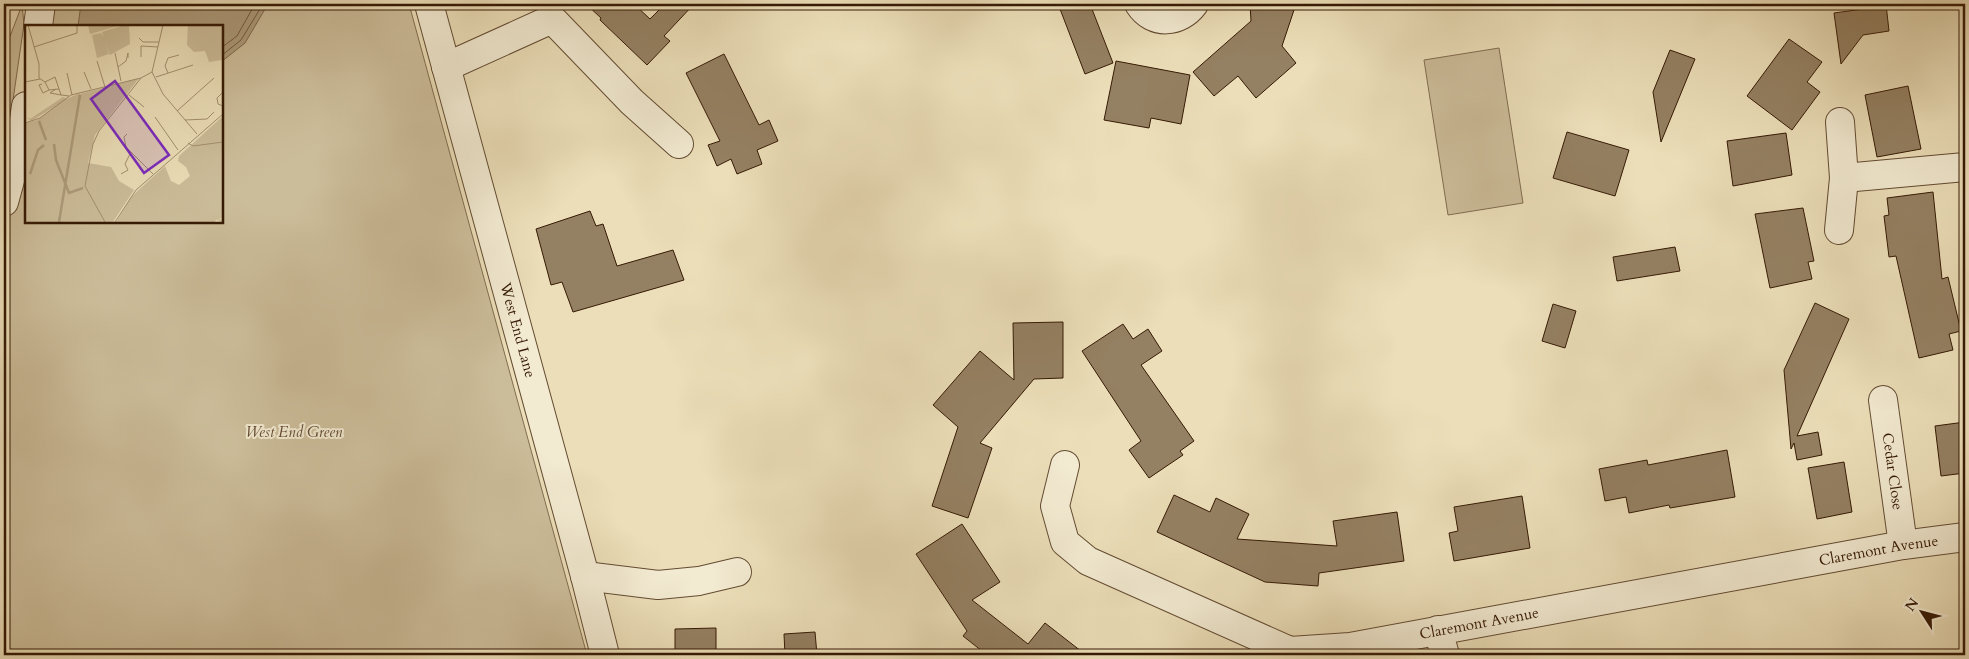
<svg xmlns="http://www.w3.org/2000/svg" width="1969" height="659" viewBox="0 0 1969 659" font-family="Cardo,serif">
<rect width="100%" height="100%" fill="#ebdeb8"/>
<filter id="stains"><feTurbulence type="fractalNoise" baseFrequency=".004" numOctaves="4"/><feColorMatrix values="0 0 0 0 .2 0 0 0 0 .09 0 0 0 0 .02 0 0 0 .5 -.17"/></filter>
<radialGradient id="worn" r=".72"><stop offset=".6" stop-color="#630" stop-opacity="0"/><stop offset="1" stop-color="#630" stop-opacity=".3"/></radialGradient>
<path fill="#ccbd9a" stroke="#816c50" d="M56 4H409L587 655H4V214L26 154V221H221V26H51Z
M22 5 24 24 11 114 4 142V52Z
M1499 48 1523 203 1448 215 1424 60Z"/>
<path fill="#ad9b7b" stroke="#7d674c" d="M81 4H268L245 43 221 62V26H78Z"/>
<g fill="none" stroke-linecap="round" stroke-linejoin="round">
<path stroke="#725a40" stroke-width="1" d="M221 48 237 36 255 4
M221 56 241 40 263 4"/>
</g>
<path fill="#948062" stroke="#361a05" d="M586 4H634L650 19 665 4H694L664 36 670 41 647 65 600 20 601 18Z
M1074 4H1090L1113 63 1085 74 1060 9Z
M1250 4H1296L1282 46 1296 63 1256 98 1238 76 1214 96 1193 72 1251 21Z
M1862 4H1886L1889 31 1863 35 1841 64 1834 13 1863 9Z
M1789 39 1822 62 1807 82 1820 92 1792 130 1747 96Z
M1670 50 1695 59 1661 142 1653 92Z
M724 54 759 125 769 120 778 141 757 150 762 164 737 174 731 159 717 166 708 145 720 141 686 73Z
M1116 61 1190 75 1181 124 1151 118 1149 128 1104 120Z
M1908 86 1921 149 1877 157 1865 95Z
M1567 132 1629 150 1615 196 1553 178Z
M1786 133 1792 175 1733 186 1727 141Z
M1933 192 1942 279 1948 277 1961 331 1949 334 1953 350 1919 358 1896 256 1889 257 1884 216 1889 215 1887 198Z
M1803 208 1814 261 1808 262 1812 279 1770 288 1755 214Z
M590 211 596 226 603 224 617 266 673 250 684 280 573 312 562 282 551 285 536 229Z
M1675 247 1680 271 1617 281 1613 257Z
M1815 303 1849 319 1797 436 1818 432 1822 455 1797 460 1794 443 1791 449 1784 370Z
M1553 304 1576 311 1565 348 1542 341Z
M1063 322V378L1034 379 980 443 992 448 968 518 932 506 958 427 933 405 980 351 1014 380 1013 323Z
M1123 324 1133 339 1148 329 1162 351 1141 365 1194 441 1180 451 1183 455 1149 478 1129 450 1141 441 1082 351Z
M1965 422V473L1941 476 1935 426Z
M1727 450 1735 497 1670 508 1669 505 1629 513 1626 497 1605 501 1599 469 1647 460 1648 465Z
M1844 462 1852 512 1817 519 1808 468Z
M1174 495 1210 512 1216 498 1249 514 1237 539 1337 546 1333 521 1397 512 1404 561 1319 573 1318 586 1265 582 1157 532Z
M1522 496 1530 548 1454 561 1449 533 1458 531 1454 507Z
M962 524 1000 582 972 600 1028 644 1045 623 1086 655H987L963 636 967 631 916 554Z
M716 628V655H675V629Z
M815 632 817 655H785L784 634Z"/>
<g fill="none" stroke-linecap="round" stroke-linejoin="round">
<g stroke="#634b32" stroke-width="30">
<g id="minor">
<path id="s1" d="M429 4 585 576 605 655"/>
<path d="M1139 4C1153 26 1180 23 1194 4"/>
<path d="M38 26 41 4"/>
<path d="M446 67 552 19 632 102 679 144"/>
<path d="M1844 178 1965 167"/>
<path d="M4 202 21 140 26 106"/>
<path d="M1839 230 1844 178 1840 122"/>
<path id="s2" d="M1883 400 1903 545"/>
<path id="s3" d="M1065 465 1055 506 1065 542 1088 561 1290 651 1350 647 1903 545 1965 537"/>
<path d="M585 576 658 585 699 581 737 572"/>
<path d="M1438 630 1445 655"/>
</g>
</g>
<use href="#minor" stroke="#f2ead1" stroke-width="28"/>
</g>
<g text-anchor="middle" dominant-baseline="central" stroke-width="4" stroke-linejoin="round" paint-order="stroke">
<g font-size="15" fill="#361a05" stroke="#f2ead1">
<text stroke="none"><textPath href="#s1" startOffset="338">West End Lane</textPath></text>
<text stroke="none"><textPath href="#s2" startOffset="72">Cedar Close</textPath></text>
<text stroke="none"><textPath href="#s3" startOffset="928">Claremont Avenue</textPath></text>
<text stroke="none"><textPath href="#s3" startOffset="522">Claremont Avenue</textPath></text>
</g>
<g font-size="15" font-style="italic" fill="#634b32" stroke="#f2ead1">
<text x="294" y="432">West End Green</text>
</g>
</g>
<g transform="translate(25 25)">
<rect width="198" height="198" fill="#ebdeb8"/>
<path d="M63 0H96L65 9ZM99 0H104L105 19 85 30 80 18 84 29 72 33 67 10 76 8 78 12 77 7ZM163 0H197V35L184 37 180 26 169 27 162 20ZM114 53 70 110 63 138 86 142 94 156 109 165 88 197H0V98L12 95 33 80 6 96 0 91 5 94 38 72 42 74 55 68 54 77 55 69ZM197 92V193L191 195 197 194V197L191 195 190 197H91L105 173 140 141 146 156 154 160 165 151 161 142 153 136 154 131Z" fill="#ccbd9a"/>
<path fill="none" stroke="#ad9b7b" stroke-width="2.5" d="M14 96 21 115M29 119 31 135 44 168 58 163M5 149 13 125 19 120M34 197 55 70"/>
<path fill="none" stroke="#a39070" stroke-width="1" d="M3 0 14 39V53L20 57 24 65 34 64M114 13 118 17H134M9 22 52 8V0M90 28 96 56M116 32V21L133 22M72 36 80 62M93 42 101 36 103 28V33M59 47 66 64M127 47 138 69 172 109M42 48 47 70M143 48 140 41 143 33 154 30M131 52 168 40M0 57 15 54M20 57 30 52 36 70 44 71M17 59 14 60 18 68 24 65M31 64 25 68 36 70M198 67 192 73 193 79 198 81M104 70 119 82M152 86 189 53M130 92 153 125M160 95 182 94 189 87M0 98 15 93 46 70 116 53M102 109 99 112 101 122 128 149M163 118 168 121 198 117M96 149 103 145 100 139 106 127M80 197 60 161 68 119 74 106 116 53 127 47 138 0M90 197 111 165 198 89"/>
<path fill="#7b2cbf" fill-opacity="0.15" stroke="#7b2cbf" stroke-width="2.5" d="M90 56 144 130 119 148 66 74Z"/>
<rect width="198" height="198" fill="none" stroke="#361a05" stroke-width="2.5"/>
</g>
<rect width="1969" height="659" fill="none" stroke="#ebdeb8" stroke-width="20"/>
<rect x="5" y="5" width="1959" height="649" fill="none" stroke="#361a05" stroke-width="2.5"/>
<rect x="10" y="10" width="1949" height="639" fill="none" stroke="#361a05"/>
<g transform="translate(1922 612) rotate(306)" stroke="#f2ead1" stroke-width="4" paint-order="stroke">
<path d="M0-4L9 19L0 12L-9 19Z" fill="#361a05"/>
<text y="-8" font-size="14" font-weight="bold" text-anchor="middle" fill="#361a05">N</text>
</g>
<rect width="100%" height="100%" filter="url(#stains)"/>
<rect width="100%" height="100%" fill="url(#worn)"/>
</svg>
